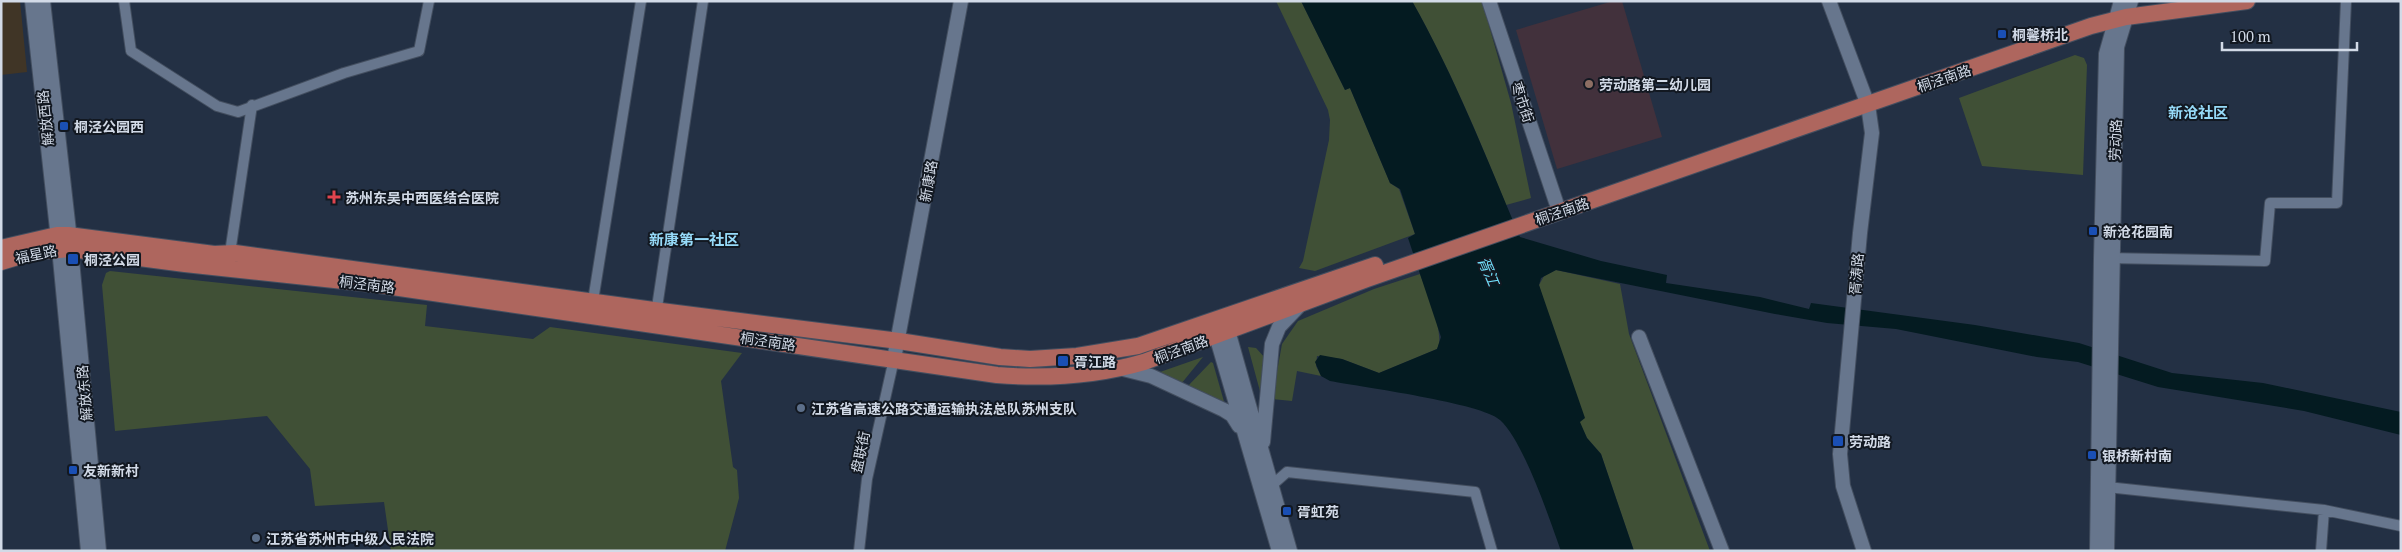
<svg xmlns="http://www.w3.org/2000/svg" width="2402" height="552" viewBox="0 0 2402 552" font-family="'PT Serif','Noto Sans SC',serif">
<rect width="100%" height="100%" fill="#233044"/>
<path fill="#403526" d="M1 1H20L27 72 1 75Z"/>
<path fill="#42313c" d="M1613 1H1622L1662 137 1557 169 1516 30Z"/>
<path fill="#405036" d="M1276 1H1301L1345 90 1350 88 1390 183 1399 189 1415 234 1315 271 1299 268 1303 261 1329 140 1330 120 1328 110Z
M1412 1H1482L1511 103 1531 198 1506 205C1478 135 1449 67 1412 1Z
M2075 55 2084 58 2087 65 2083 175 1982 166 1959 98Z
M1556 270 1620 284 1629 334 1710 551H1634L1601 454 1587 438 1579 422 1539 285 1544 276Z
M110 271 427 305 425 326 533 339 550 327 742 353 721 381 733 467 737 470 739 498 725 551H391L384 502 315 506 310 469 267 416 115 431 102 285 106 273Z
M1420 274C1426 290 1446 335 1437 349L1379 373 1342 359 1317 356 1316 366 1321 376 1297 371 1292 401 1272 399 1282 344 1298 321 1374 289Z
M1248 347 1256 348 1266 359 1261 395Z
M1203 357 1181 384 1159 374 1160 372Z
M1211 362 1213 363 1225 405 1187 387Z"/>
<path fill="#041b21" d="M1301 1H1412C1455 77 1486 157 1520 237L1601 261 1667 275 1666 283 1760 297 1809 309 1811 303 1975 325 2079 343 2172 373 2263 383 2401 412V435L2304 411 2158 387 2078 362 2037 357 1896 329 1827 323 1775 314 1556 270 1541 278 1539 285 1585 418 1580 422 1587 438 1601 454 1634 551H1561C1549 518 1524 442 1500 420 1482 403 1361 387 1330 381L1321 376 1315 362 1320 355 1342 359 1379 373 1437 349 1441 337 1408 238 1415 234 1400 189 1390 183 1350 88 1345 90Z"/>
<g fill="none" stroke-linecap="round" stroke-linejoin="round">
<g stroke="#434e5f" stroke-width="12">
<path id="street" d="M124 1 131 51 217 106 238 112 344 73 419 51 429 1
M230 253 252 105
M2107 258 2265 261 2270 203H2337L2346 1
M592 307 641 1
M656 314 703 1
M1271 486 1287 472 1475 492 1492 551
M2107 487 2324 510 2401 526
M859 551 867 479 894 359
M2321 551 2324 510"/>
</g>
<g stroke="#434e5f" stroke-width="16">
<path id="secondary" d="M32 1 59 248 88 551
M43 1 71 249 99 551
M1489 1 1556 202
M1829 1 1868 105 1872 133 1860 233 1840 454 1843 486 1864 551
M1225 320 1290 551
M1213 325 1279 551
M1639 337 1722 551
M894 359 961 1
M1123 369 1151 376 1224 410 1232 415 1239 426
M1263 442 1272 344 1279 327 1299 306
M2097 551 2101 258 2106 54 2121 1
M2107 551 2117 47 2131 1"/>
</g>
<g stroke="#434e5f" stroke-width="18">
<path id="primary" d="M1 248 57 235H68L214 254 235 253 661 311 899 341 1000 357 1030 359 1077 356 1138 346 1375 265
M1 262 34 252 71 249 185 264 372 284 997 375C1047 379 1096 376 1144 362L1367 279 2091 26 2126 17 2247 1"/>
</g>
<use href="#street" stroke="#67768d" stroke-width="10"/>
<use href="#secondary" stroke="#67768d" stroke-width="14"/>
<use href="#primary" stroke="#ae665e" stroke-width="16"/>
</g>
<g fill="#1a4fb4" stroke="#121821" stroke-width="2">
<rect x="1997" y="29" width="10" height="10" rx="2.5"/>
<rect x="59" y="121" width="10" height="10" rx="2.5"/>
<rect x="2088" y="226" width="10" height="10" rx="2.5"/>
<rect x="67" y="253" width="12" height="12" rx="2.5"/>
<rect x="1057" y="355" width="12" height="12" rx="2.5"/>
<rect x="1832" y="435" width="12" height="12" rx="2.5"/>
<rect x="2087" y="450" width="10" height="10" rx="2.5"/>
<rect x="68" y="465" width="10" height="10" rx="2.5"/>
<rect x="1282" y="506" width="10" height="10" rx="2.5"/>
</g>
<circle fill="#8d6e63" stroke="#121821" stroke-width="2" cx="1589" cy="84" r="5"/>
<path fill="#e0444e" stroke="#121821" stroke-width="2" d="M331.5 189.5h5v5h5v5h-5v5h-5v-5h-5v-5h5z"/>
<g fill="#5c6f8a" stroke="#121821" stroke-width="2">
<circle cx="801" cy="408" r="5"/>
<circle cx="256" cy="538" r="5"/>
</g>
<g text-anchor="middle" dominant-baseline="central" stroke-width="4" stroke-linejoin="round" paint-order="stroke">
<g font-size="14" font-weight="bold" fill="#d2dae7" stroke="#121821" text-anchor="start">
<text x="2012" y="34">桐馨桥北</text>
<text x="1599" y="84">劳动路第二幼儿园</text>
<text x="74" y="126">桐泾公园西</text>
<text x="345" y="197">苏州东吴中西医结合医院</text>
<text x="2103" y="231">新沧花园南</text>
<text x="84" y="259">桐泾公园</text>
<text x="1074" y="361">胥江路</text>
<text x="811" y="408">江苏省高速公路交通运输执法总队苏州支队</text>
<text x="1849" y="441">劳动路</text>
<text x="2102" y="455">银桥新村南</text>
<text x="83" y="470">友新新村</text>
<text x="1297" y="511">胥虹苑</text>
<text x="266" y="538">江苏省苏州市中级人民法院</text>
</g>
<g font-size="14" fill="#d2dae7" stroke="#121821">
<text transform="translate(1944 78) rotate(-19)">桐泾南路</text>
<text transform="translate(1523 102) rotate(72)">枣市街</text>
<text transform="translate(45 118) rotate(-96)">解放西路</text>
<text transform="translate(2115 140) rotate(-88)">劳动路</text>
<text transform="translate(928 181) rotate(-80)">新康路</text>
<text transform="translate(1562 211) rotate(-19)">桐泾南路</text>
<text transform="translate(36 254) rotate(-12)">福星路</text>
<text transform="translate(1856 274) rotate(-85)">胥涛路</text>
<text transform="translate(367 284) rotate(7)">桐泾南路</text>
<text transform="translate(768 341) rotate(8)">桐泾南路</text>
<text transform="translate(1181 349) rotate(-20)">桐泾南路</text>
<text transform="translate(84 393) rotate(-95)">解放东路</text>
<text transform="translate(860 452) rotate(-78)">盘联街</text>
</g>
<g font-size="15" font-weight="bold" fill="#96daf8" stroke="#121821">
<text x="2198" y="112">新沧社区</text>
<text x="694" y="239">新康第一社区</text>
</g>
<g font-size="15" font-style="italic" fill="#70def9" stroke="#121821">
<text transform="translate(1489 271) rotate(67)">胥江</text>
</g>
</g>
<rect width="2402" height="552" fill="none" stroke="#d2dae7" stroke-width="5"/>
<path d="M2222 42v8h135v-8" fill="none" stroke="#d2dae7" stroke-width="2.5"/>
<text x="2230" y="42" font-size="15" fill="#d2dae7" stroke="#121821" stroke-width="4" paint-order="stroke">100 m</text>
</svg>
